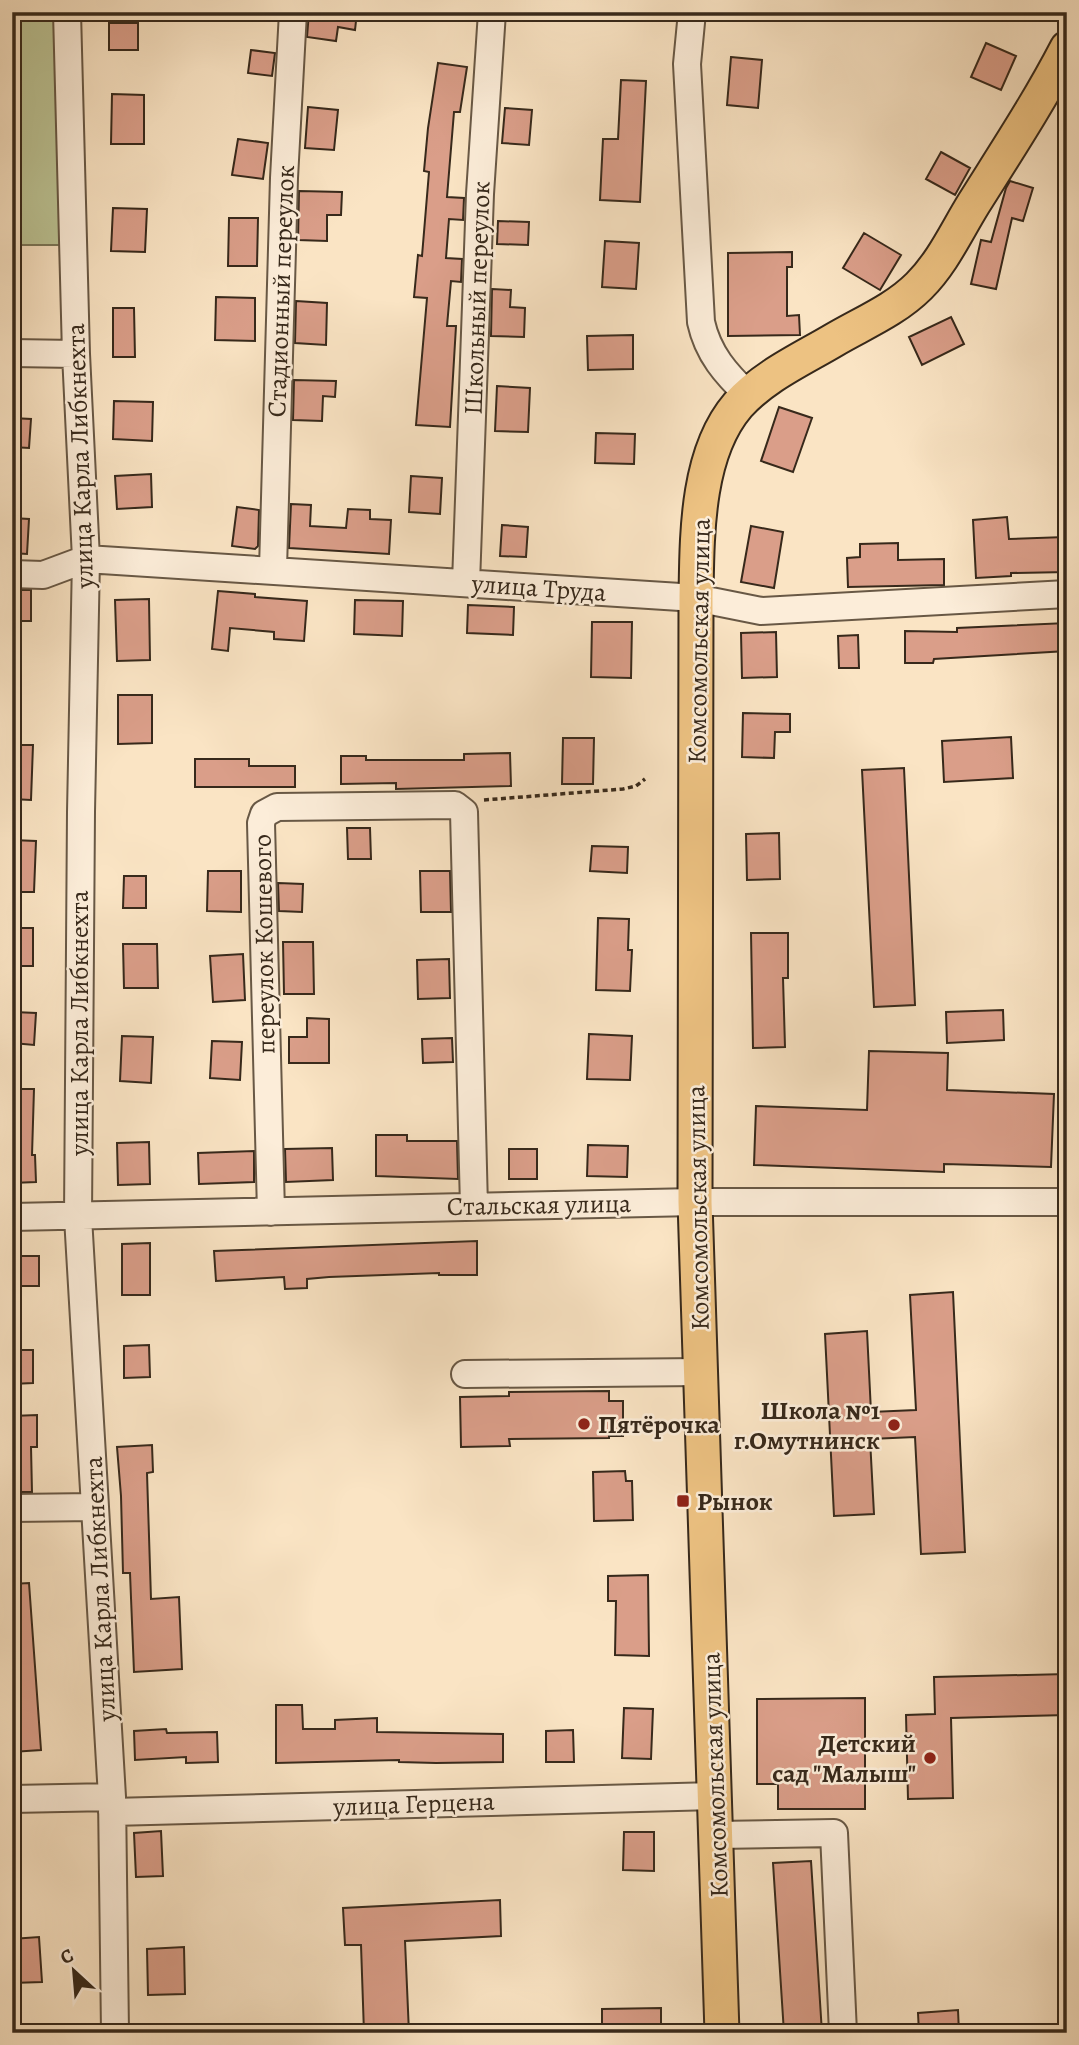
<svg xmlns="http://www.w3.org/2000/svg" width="1079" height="2045" viewBox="0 0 1079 2045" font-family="Alegreya,serif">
<rect width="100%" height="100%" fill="#fae4c4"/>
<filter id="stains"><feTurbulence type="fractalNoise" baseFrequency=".00286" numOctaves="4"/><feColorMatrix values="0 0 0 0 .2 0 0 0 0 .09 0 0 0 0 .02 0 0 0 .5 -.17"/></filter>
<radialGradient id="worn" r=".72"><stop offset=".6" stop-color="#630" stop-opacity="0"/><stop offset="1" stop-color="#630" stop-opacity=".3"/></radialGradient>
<path fill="#bcc495" stroke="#7a7658" stroke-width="2" d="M12 12H60L69 245H12Z"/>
<path fill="#da9e89" stroke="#37291b" stroke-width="2" d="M309 12H357L355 30 338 27 336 41 307 37Z
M109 23H138V50H109Z
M986 43 1016 56 1001 90 971 77Z
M251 50 275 53 272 76 248 73Z
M731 57 762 60 758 108 727 105Z
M438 63 467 67 460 112H454L447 197 464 198 463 220 449 219 446 258 462 259 461 282 451 281 447 326H456L450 427 416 425 427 298 414 297 418 255 422 256 429 172 424 171 428 128Z
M621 80 646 81 640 202 600 200 603 139H618Z
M112 94 144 95V144H111Z
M308 107 338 110 334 150 305 148Z
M505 108 532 110 529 145 502 143Z
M238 139 268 143 263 179 232 175Z
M941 152 970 168 955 195 926 179Z
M1010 181 1033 188 1023 221 1012 218 996 289 971 284 981 240 991 242 1006 188Z
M299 191 342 192 341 215H327V241L298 240Z
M113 208 147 209 145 252 111 251Z
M229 218H258L257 266H228Z
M498 221 529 222 528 245 497 244Z
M864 233 901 255 880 290 843 268Z
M605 241 639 243 636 289 602 287Z
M792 252V267H787V316L799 315 800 335 728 336V253Z
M492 289 511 290 510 307 525 308 524 337 491 336Z
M216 297 255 298V341L215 340Z
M296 301 327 303 326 345 295 343Z
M113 308H134L135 357H113Z
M951 317 964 344 922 365 909 337Z
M633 335V369L588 370 587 336Z
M294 380 336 381 335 397 323 396 322 421 293 420Z
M497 386 530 388 528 432 495 431Z
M114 401 153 402 152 441 113 439Z
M779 407 812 418 793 472 761 461Z
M12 418 31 419 29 448 12 447Z
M596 433 635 434 634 464 595 463Z
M151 474 152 507 117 509 115 476Z
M411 476 442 478 440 514 409 512Z
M291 504 311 505 310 526 346 528 348 509 370 510V519L391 520 389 554 289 548Z
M237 507 259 510 258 546 255 549 232 546Z
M1007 517 1009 539 1065 537 1067 572 1011 573V576L976 578 973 520Z
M12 518 29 519 27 554 12 553Z
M502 525 528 527 526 557 500 556Z
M751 526 783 532 774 588 741 582Z
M898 543V560L944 559V585L848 587 847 558 860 557V544Z
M12 590H31V621H12Z
M218 591 255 594V597L307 601 304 641 274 639V632L230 628 228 651 212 649Z
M149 599 150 660 117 661 115 600Z
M355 600 403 601 402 636 354 634Z
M468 605 514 607 513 635 467 633Z
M592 622H632L631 678 591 677Z
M1067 623V651L934 659 933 663H905V631L957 632V628Z
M776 632 777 677 742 678 741 633Z
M858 635 859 668H839L838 636Z
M118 695H152V743L118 744Z
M743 713 790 714V732H775L774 758 742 757Z
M1011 737 1013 778 944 782 942 741Z
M563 738H594L593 784H562Z
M12 745H33L31 800 12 799Z
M510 753 511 786 396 789V783L341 784V756H366V760H464V754Z
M195 759H249V766H295V787H195Z
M904 768 915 1005 874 1007 862 770Z
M347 828H370L371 859H348Z
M779 833 780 879 747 880 746 834Z
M12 840 36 841 34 892H12Z
M592 846 628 847 627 873 590 871Z
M208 871H241V912L207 911Z
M420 871H450L451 912H421Z
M124 876H146V908H123Z
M278 883 303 884 302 912 279 911Z
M598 918 629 919 628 950H632L630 991 596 990Z
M12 928H33V966H12Z
M751 933H788V978H783L785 1047 753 1048Z
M283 942H313L314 994H284Z
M123 944H157L158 988H124Z
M243 954 245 1000 213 1002 210 956Z
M449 959 450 998 418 999 417 960Z
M1003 1010 1004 1040 947 1043 946 1012Z
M14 1012 36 1013 34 1045 13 1043Z
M307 1018 329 1019V1063H289V1037H307Z
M589 1034 632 1036 630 1080 587 1079Z
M122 1036 153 1037 151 1083 120 1081Z
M452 1038 453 1062 423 1063 422 1039Z
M212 1041 242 1042 240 1080 210 1078Z
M869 1051 948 1053 947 1090 1054 1094 1051 1167 944 1164V1172L754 1165 756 1106 867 1110Z
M12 1089H34L32 1155H35L36 1182 12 1183Z
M376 1135H407V1141H457L458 1179 376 1176Z
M149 1142 150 1184 118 1185 117 1143Z
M588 1145 628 1146 627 1177 587 1176Z
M332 1148 333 1180 286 1182 285 1149Z
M509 1149H537V1179H509Z
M254 1151V1182L199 1184 198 1153Z
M477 1241V1275H439V1273L329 1277 307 1279V1288L285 1289 284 1277 216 1281 214 1251Z
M150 1243V1295H122V1244Z
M12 1256H39V1286H12Z
M953 1292 965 1552 921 1554 915 1437 870 1439 874 1514 834 1516 825 1334 867 1331 871 1412 916 1410 910 1295Z
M149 1345 150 1377 124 1378V1346Z
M12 1350H33V1383L12 1384Z
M609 1391V1401H623V1436H609V1438L509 1439 510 1446 461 1447 460 1397 509 1396V1392Z
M37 1415V1447H31L32 1492H12V1416Z
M152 1445 153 1472 147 1473 151 1599 179 1597 182 1669 134 1672 130 1573H123L121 1496 117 1447Z
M625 1471 626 1481H632L633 1520 594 1521 593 1472Z
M648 1575 649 1656 615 1655 616 1601H608V1576Z
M29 1583 41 1750 12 1752V1584Z
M1067 1674V1715L951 1718 953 1798 908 1799 906 1715 935 1714 934 1677Z
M865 1698V1809H778V1784H757V1699Z
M276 1705H302L303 1729H335V1720L377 1718V1732L503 1734V1762L436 1763 399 1762V1760L276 1763Z
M624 1708 653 1709 651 1759 622 1758Z
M166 1729 167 1733 217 1732 218 1762 186 1763V1757L135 1760 134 1731Z
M573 1730 574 1762H546V1731Z
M161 1831 163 1876 136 1877 134 1833Z
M624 1832H654V1871L623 1870Z
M811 1861 822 2033H784L773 1863Z
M500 1900 501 1936 405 1941 409 2033H364L361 1945H345L343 1908Z
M39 1937 42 1982 12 1983V1939Z
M184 1947 185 1994 148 1995 147 1949Z
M661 2008V2031L602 2032V2009Z
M958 2010 959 2033H919L918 2013Z"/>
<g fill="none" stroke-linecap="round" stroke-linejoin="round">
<g stroke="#685845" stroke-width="30">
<path id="minor" d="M67 12 76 354 86 559 81 812 78 1217 112 1797 115 2033
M692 12 687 64 701 322C708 354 726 374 749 396
M12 353 76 354
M273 569 284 178 293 12
M12 574 43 575 86 559 696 598 761 611 1067 594
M466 583 480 194 492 12
M271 1212 261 823 264 814 277 807 455 805 464 812 474 1207
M12 1217 695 1202H1067
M465 1374 702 1372
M12 1508 95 1507
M12 1799 112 1797
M112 1812 715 1796
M717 1835 834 1833 843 2033"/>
</g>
<g stroke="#37291b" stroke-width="37">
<path id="major" d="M722 2033 695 1202 696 598C697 536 696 454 738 405 764 376 802 359 834 340 863 323 895 310 919 286 943 262 956 232 974 203 1006 152 1039 102 1067 48"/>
</g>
<path stroke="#37291b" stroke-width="3.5" stroke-dasharray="5 3.5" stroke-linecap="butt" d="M484 800 623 789 636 786 645 779"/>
<use href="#minor" stroke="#fcedd9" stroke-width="26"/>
<use href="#major" stroke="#edc282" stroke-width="33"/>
</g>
<g fill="#8f2418" stroke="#fcedd9" stroke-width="2.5">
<circle cx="584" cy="1424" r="7"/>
<circle cx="894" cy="1425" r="7"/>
<rect x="676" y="1494" width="14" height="14" rx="3.5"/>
<circle cx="930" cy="1758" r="7"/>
</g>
<g text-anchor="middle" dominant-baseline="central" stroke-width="5" stroke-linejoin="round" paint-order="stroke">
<g font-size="26" fill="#37291b" stroke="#fcedd9">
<text transform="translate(281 291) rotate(-88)">Стадионный переулок</text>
<text transform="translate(477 298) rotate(-88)">Школьный переулок</text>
<text transform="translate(80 456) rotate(-92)">улица Карла Либкнехта</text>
<text transform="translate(539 588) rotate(4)">улица Труда</text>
<text transform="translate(699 641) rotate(-89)">Комсомольская улица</text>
<text transform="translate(264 944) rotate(-91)">переулок Кошевого</text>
<text transform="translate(79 1023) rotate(-90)">улица Карла Либкнехта</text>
<text transform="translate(539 1205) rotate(-1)">Стальская улица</text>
<text transform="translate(698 1208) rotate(-91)">Комсомольская улица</text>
<text transform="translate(100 1589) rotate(-93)">улица Карла Либкнехта</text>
<text transform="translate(715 1775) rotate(-92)">Комсомольская улица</text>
<text transform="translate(414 1804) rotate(-2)">улица Герцена</text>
</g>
<g font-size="26" font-weight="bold" fill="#37291b" stroke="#fcedd9" text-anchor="end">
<text x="880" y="1410">Школа №1<tspan x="880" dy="30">г.Омутнинск</tspan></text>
<text x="598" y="1424" text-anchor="start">Пятёрочка</text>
<text x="697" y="1501" text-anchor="start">Рынок</text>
<text x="916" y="1743">Детский<tspan x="916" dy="30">сад "Малыш"</tspan></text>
</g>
</g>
<rect width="1079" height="2045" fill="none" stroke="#fae4c4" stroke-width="42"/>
<rect x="14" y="14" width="1051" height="2017" fill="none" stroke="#37291b" stroke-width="3.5"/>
<rect x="21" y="21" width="1037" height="2003" fill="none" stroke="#37291b" stroke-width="2"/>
<g transform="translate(74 1971) rotate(334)" stroke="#fcedd9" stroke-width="5" paint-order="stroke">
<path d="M0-5L12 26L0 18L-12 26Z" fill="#37291b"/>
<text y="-10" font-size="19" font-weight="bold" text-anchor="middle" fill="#37291b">С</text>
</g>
<rect width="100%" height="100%" filter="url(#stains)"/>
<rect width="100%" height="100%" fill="url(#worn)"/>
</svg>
